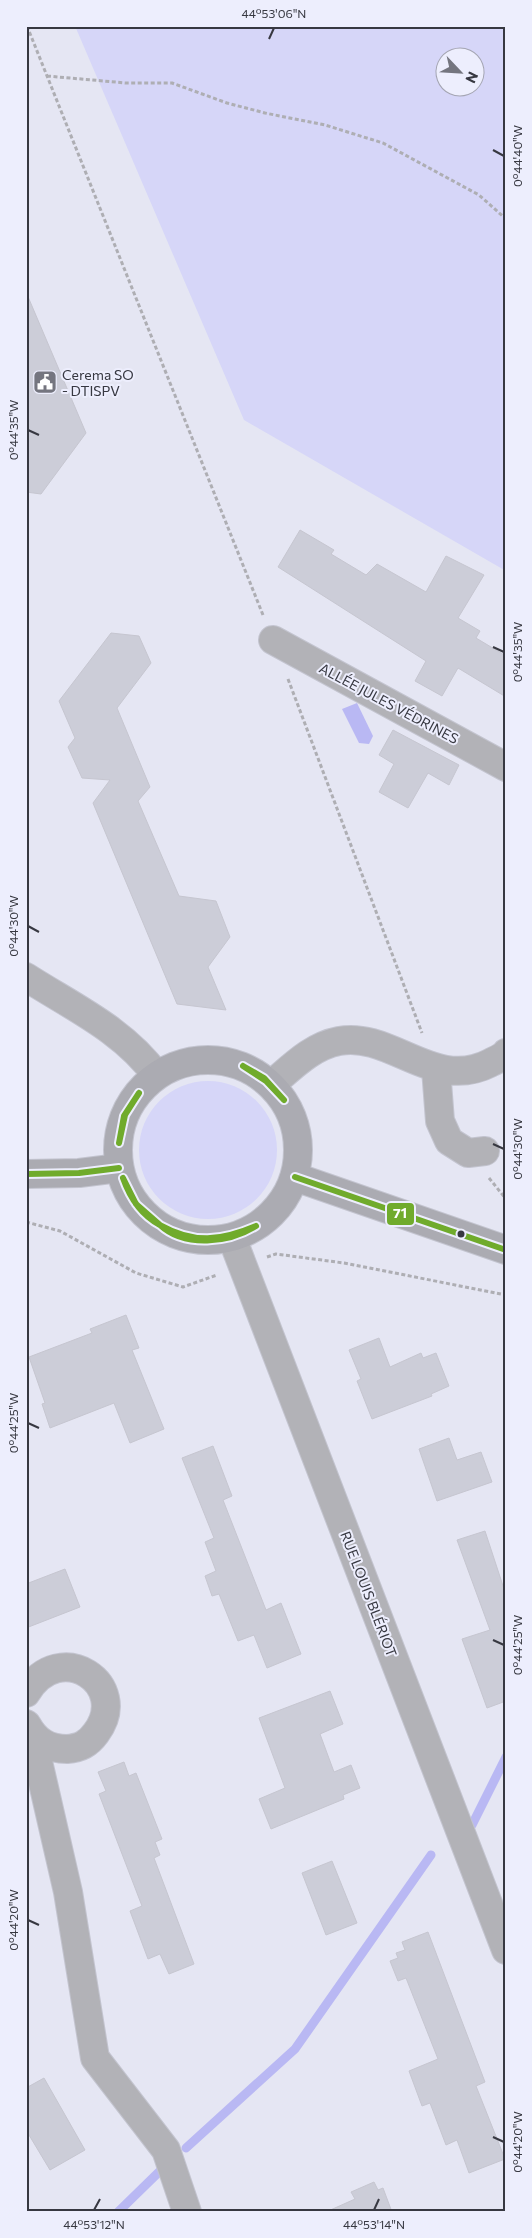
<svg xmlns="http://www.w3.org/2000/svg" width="532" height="2238" viewBox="0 0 532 2238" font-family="Commissioner,sans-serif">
<rect width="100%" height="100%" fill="#e5e6f3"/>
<path fill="#d6d6f8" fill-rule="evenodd" d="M75 26H506V571L244 420ZM444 58H474V88H444Z
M139 1150a69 69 0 1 1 138 0a69 69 0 1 1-138 0Z"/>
<path fill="#b9b8f3" d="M357 703 373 736 369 744 359 743 342 709Z"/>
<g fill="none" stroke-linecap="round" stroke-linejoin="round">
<path stroke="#b9b8f3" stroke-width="9" d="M472 1825 506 1757
M186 2148 295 2049 431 1855
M118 2212 162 2169"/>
</g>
<path fill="#cccdd8" stroke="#c6c6d0" d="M26 292 86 433 41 494 26 492Z
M300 530 334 550 331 554 366 575 377 564 426 592 446 556 484 575 458 618 480 631 476 638 506 656V697L458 668 442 696 415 681 426 661 278 567Z
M111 633 139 636 151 663 117 708 150 787 138 801 179 896 216 901 230 937 208 967 226 1010 177 1004 93 803 110 780 82 778 68 747 75 738 59 701Z
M393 730 459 765 449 785 428 773 408 808 379 792 394 764 379 755Z
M126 1315 139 1348 132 1350 164 1429 130 1443 114 1403 50 1428 42 1404 45 1403 29 1357 92 1333 90 1329Z
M379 1338 390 1367 421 1353 423 1358 436 1353 449 1386 431 1394 432 1396 372 1419 357 1381 361 1379 349 1350Z
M449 1438 457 1460 481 1452 492 1482 437 1501 419 1449Z
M213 1446 232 1496 223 1500 266 1610 281 1603 301 1654 267 1668 254 1635 238 1641 219 1594 212 1596 205 1576 216 1571 205 1542 214 1538 182 1458Z
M485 1531 506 1595V1701L487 1708 462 1639 490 1630 457 1540Z
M65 1569 80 1607 26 1628V1584Z
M330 1691 343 1724 320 1734 334 1772 351 1765 360 1788 343 1795 344 1799 271 1829 259 1799 285 1788 259 1718Z
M124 1762 129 1776 136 1773 162 1839 155 1842 160 1855 154 1858 194 1964 169 1974 160 1954 148 1959 130 1911 142 1906 99 1794 106 1791 98 1772Z
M332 1861 357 1923 326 1935 302 1873Z
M428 1932 485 2082 476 2086 505 2159 469 2173 457 2140 446 2145 430 2103 422 2106 409 2071 438 2059 406 1978 398 1981 390 1961 398 1958 396 1953 405 1950 402 1942Z
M44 2078 85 2150 50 2170 26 2130V2088Z
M374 2182 378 2190 383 2188 392 2212H326L355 2199 351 2192Z"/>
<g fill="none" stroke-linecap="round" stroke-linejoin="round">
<g stroke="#c3c4cf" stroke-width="30">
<path id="minor" d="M273 640 506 767
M26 977C71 1006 124 1030 156 1075
M436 1069 440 1121 449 1141 468 1153 485 1151
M272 1084C292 1067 312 1046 339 1041 391 1031 434 1092 490 1063 495 1060 502 1058 506 1053
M232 1238 506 1950
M26 1693C60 1636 132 1685 96 1733 88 1744 80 1748 67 1749 48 1749 36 1741 27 1725
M26 1724 34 1744 68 1892 95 2058 166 2150 187 2212"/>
</g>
<g stroke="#c3c4cf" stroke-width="30">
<path id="major" d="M118 1150a90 90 0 1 1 180 0a90 90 0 1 1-180 0Z
M26 1174 79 1173 119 1168
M295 1177 506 1250"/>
</g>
<path stroke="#aeaeb3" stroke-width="3" stroke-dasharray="4 2.5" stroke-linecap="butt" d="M27 26 263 615
M47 76 126 83H172L227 103 265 113 325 125 383 143 479 195 506 219
M288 679 422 1033
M489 1178 506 1199
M26 1222 60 1231 136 1273 183 1287 217 1275
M267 1257 276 1254 344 1263 506 1295"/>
<use href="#minor" stroke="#b2b2b7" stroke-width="28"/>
<use href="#major" stroke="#ababb2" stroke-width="28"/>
<g stroke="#edeefd" stroke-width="10">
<path id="bus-1" d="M243 1066 264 1078 284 1100
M243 1066 266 1081 284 1100
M119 1143 124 1116 139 1093
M119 1143 125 1115 139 1093
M26 1174 79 1173 119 1168
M295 1177 506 1250
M123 1178 136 1204 160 1225
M123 1178C130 1198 141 1215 160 1225
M160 1225C194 1244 221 1241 256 1226
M160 1225C185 1248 229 1243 256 1226"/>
</g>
<use href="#bus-1" stroke="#70ab2c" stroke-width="6"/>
</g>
<path fill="none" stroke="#373841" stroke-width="2" d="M269 39 274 28M493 150 504 156M28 430 39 435M493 647 504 652M28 926 39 932M493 1144 504 1149M28 1423 39 1428M493 1640 504 1645M28 1920 39 1925M493 2137 504 2142M94 2210 100 2199M374 2210 379 2199"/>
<defs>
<g id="civic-square" transform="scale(1.25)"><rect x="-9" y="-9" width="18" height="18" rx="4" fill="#74757f" stroke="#edeefd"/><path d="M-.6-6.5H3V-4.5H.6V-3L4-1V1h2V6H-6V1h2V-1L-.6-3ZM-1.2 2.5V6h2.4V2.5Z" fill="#fff"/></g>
</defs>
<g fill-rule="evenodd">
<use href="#civic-square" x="45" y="382"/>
</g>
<circle fill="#373841" stroke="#edeefd" stroke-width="2" cx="461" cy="1234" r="4.5"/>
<g text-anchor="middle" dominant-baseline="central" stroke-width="4" stroke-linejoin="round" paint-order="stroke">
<g font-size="14" fill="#373841" stroke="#edeefd" text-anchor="start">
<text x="62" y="374">Cerema SO<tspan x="62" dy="16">- DTISPV</tspan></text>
</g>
<g font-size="14" fill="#373841" stroke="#edeefd">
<text transform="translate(389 703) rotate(28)">ALLÉE JULES VÉDRINES</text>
<text transform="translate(369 1594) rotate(69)">RUE LOUIS BLÉRIOT</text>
</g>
</g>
<rect stroke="#edeefd" stroke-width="2" x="386" y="1202" width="29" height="24" rx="5" fill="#70ab2c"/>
<g font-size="14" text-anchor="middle" font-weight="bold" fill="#fff">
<text x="400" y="1218">71</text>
</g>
<rect width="532" height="2238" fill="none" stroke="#edeefd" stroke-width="55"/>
<g transform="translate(460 72) rotate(115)"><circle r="24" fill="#edeefd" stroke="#a4a5b2"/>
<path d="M0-4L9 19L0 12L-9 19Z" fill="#74757f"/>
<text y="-8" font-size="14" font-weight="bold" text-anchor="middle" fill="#373841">N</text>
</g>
<rect x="28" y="28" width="476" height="2182" fill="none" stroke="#373841" stroke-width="2"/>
<g font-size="12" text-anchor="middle" fill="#373841">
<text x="274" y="18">44°53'06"N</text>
<text transform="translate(518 156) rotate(-90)" y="4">0°44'40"W</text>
<text transform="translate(14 430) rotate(-90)" y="4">0°44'35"W</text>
<text transform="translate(518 652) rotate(-90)" y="4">0°44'35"W</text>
<text transform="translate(14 926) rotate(-90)" y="4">0°44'30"W</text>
<text transform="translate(518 1149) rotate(-90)" y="4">0°44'30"W</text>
<text transform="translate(14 1423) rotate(-90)" y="4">0°44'25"W</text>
<text transform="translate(518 1645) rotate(-90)" y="4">0°44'25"W</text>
<text transform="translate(14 1920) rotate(-90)" y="4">0°44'20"W</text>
<text transform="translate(518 2142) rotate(-90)" y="4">0°44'20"W</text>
<text x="94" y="2229">44°53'12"N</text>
<text x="374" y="2229">44°53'14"N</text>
</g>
</svg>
